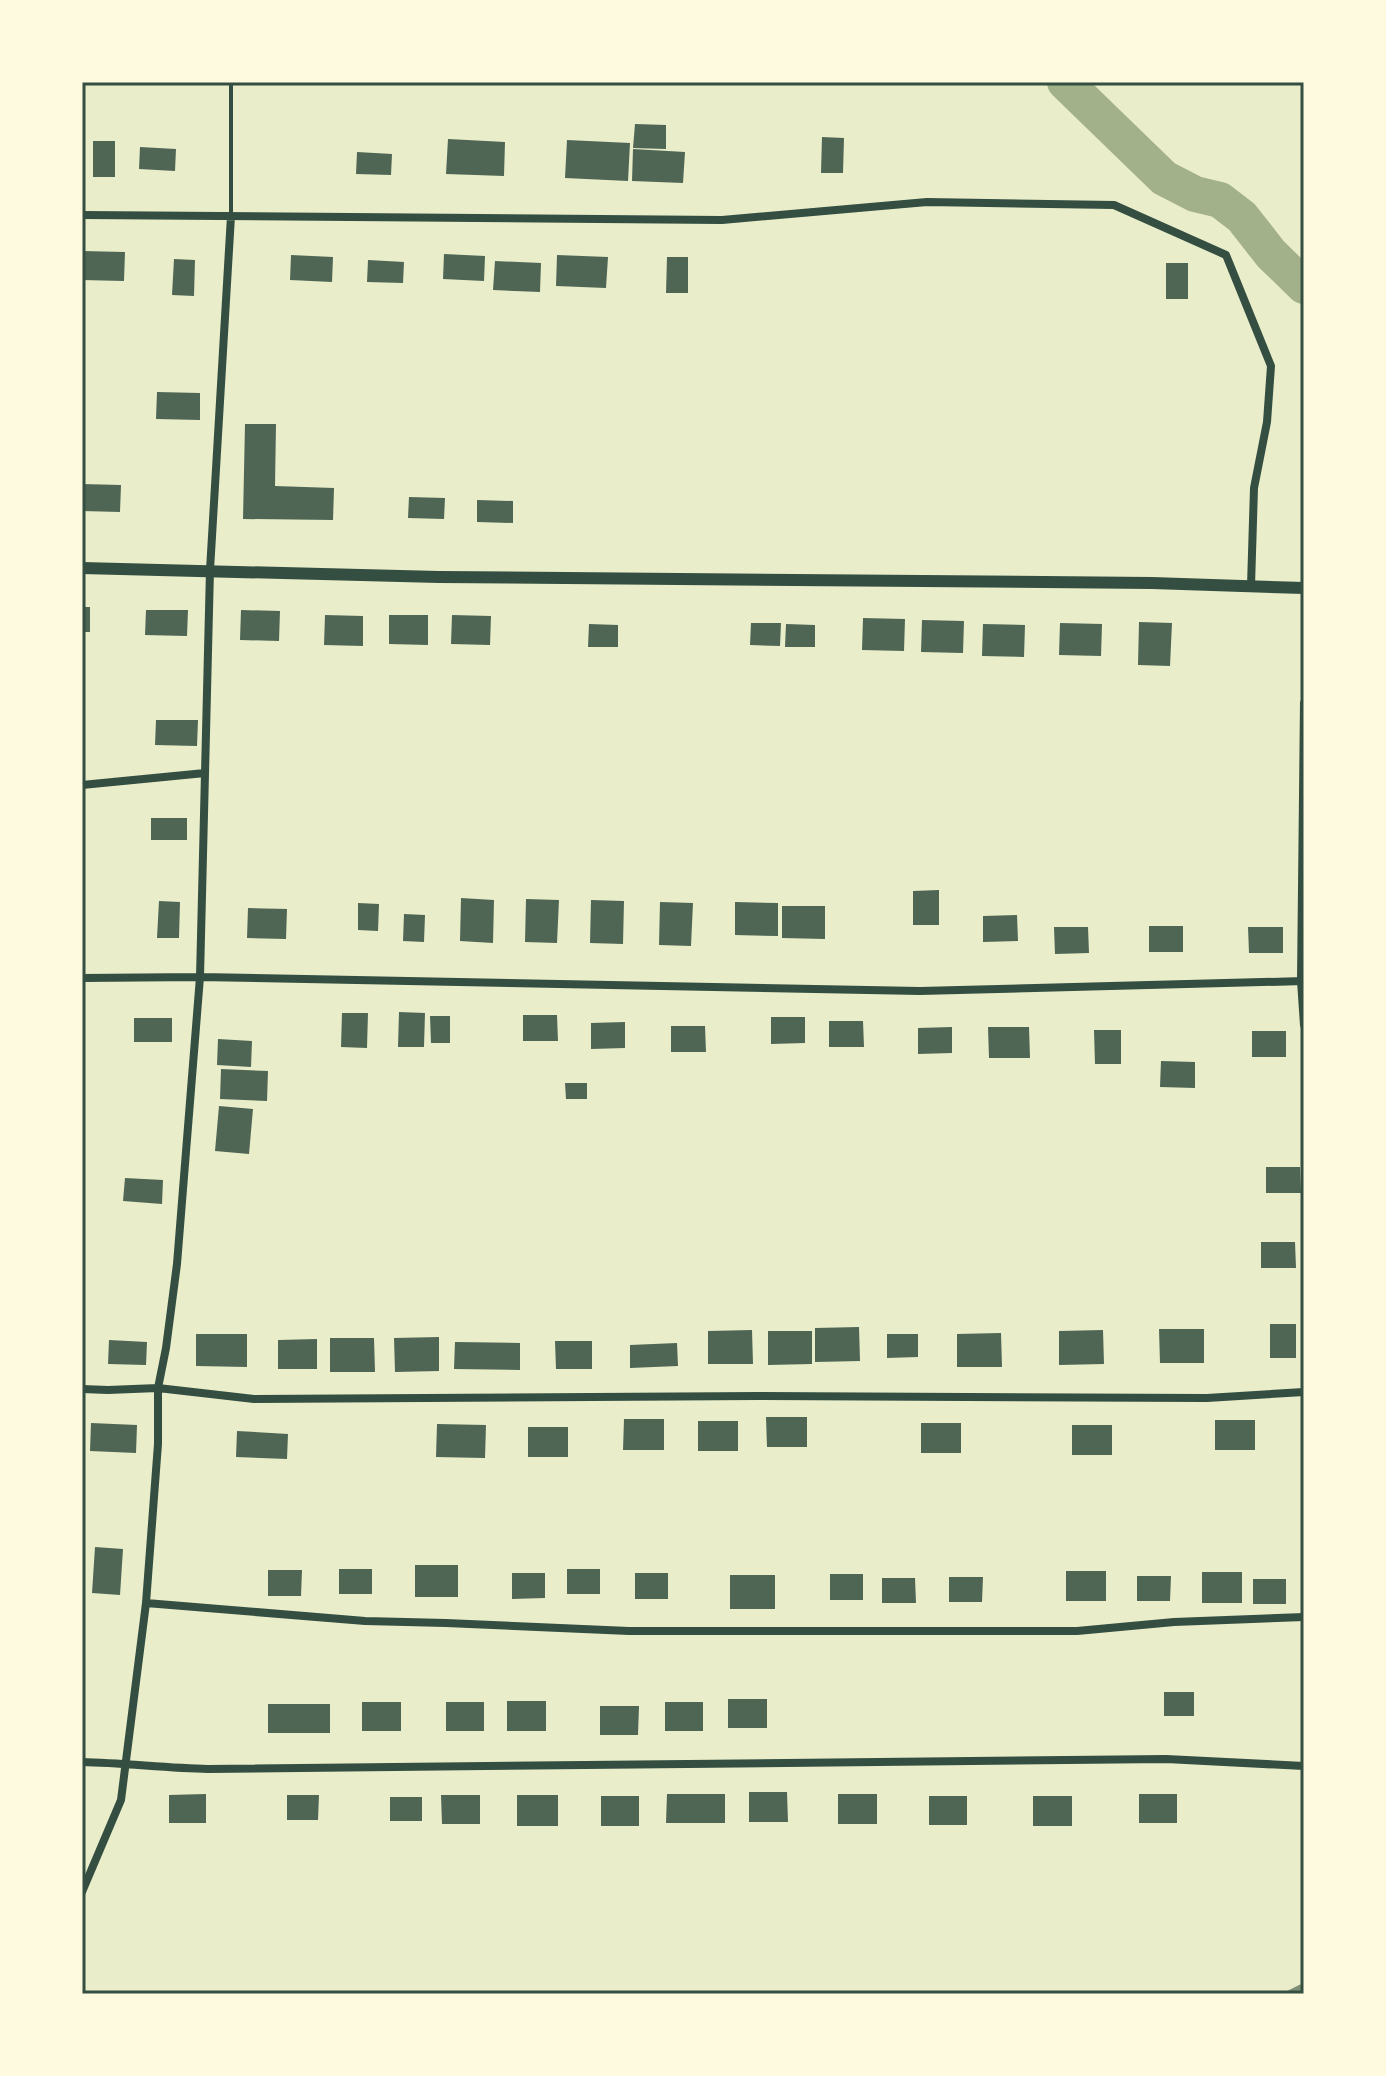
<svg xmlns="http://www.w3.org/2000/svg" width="1386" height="2076" viewBox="0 0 1386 2076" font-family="Roboto,sans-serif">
<rect width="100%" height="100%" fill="#e9edc9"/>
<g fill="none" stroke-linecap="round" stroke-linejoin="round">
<path stroke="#a3b18a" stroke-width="36" d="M1065 82 1164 178 1195 194 1220 200 1242 217 1271 254 1304 286"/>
</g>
<path fill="#4f6655" d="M635 124 666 125V149L633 148Z
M822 137 844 138 843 173H821Z
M448 139 505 142 504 176 446 174Z
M567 140 630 143 628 181 565 178Z
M93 141H115V177H93Z
M140 147 176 149 175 171 139 169Z
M633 149 685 152 683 183 632 181Z
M357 152 392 154 391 175 356 174Z
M82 251 125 252 124 281 82 280Z
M444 254 485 256 484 281 443 279Z
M291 255 333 257 332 282 290 280Z
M557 255 608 257 606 288 556 286Z
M667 257H688V293H666Z
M174 259 195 260 194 296 172 295Z
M368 260 404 262 403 283 367 282Z
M495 261 541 263 540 292 493 290Z
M1166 263H1188V299H1166Z
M157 392 200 393V420L156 419Z
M245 424H276L275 486 334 488 333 520 243 519Z
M82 484 121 485 120 512 82 511Z
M409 497 445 498 444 519 408 518Z
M477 500 513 501V523L477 522Z
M82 607H90V632H82Z
M146 610H188L187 636 145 635Z
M241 610 280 611 279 641 240 640Z
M325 615 363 616V646L324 645Z
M389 615H428V645L389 644Z
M452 615 491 616 490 645 451 644Z
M863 618 905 619 904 651 862 650Z
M922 620 964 621 963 653 921 652Z
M1139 622 1172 623 1170 666 1138 665Z
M751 623H781L780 646 750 645Z
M1060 623 1102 624 1101 656 1059 655Z
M589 624 618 625V647H588Z
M786 624 815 625V647H785Z
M983 624 1025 625 1024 657 982 656Z
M156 720H198L197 746 155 745Z
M151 818H187V840H151Z
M939 890V925H913V891Z
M461 898 494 900 493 943 460 941Z
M526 899 559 900 557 943 525 942Z
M591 900 624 901 623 944 590 943Z
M159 901 180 902 179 938H157Z
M660 902 693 903 691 946 659 945Z
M735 902 778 903V936L735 935Z
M358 903 379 904 378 931 358 930Z
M782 906H825V939L782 938Z
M248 908 287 909 286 939 247 938Z
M404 914 425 915 424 942 403 941Z
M1017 915 1018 941 983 942V916Z
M1149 926H1183V952H1149Z
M1054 927H1088L1089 953 1055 954Z
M1248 927H1283V953H1249Z
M399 1012 425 1013 424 1047H398Z
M342 1013H368L367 1048 341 1047Z
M523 1015H557L558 1041H523Z
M430 1016H450V1043H431Z
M771 1017H805V1043L771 1044Z
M134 1018H172V1042H134Z
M829 1021H863L864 1047H829Z
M625 1022V1048L591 1049V1023Z
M671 1026H705L706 1052H671Z
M952 1027V1053L918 1054V1028Z
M988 1027H1029L1030 1058H989Z
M1094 1030H1121V1064H1095Z
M1252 1031H1286V1057H1252Z
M218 1039 252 1041 251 1067 217 1065Z
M1161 1061 1195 1062V1088L1160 1087Z
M221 1069 268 1071 267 1101 220 1099Z
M565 1083H587V1099H566Z
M219 1106 253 1109 249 1154 215 1151Z
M1266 1167H1300L1301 1193H1266Z
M125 1178 163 1180 162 1204 123 1201Z
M1261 1242H1295L1296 1268H1261Z
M1270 1324H1296V1358H1270Z
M859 1327 860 1361 815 1362V1328Z
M1159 1329H1204V1363H1160Z
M752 1330 753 1364H708V1331Z
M1103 1330 1104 1364 1059 1365V1331Z
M768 1331H812V1364L768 1365Z
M1001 1333 1002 1367H957V1334Z
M196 1334H247V1367L196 1366Z
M887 1334H918V1357L887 1358Z
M439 1337V1371L395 1372 394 1338Z
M330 1338H374L375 1372H330Z
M317 1339V1369H278V1340Z
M109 1340 147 1342 146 1365 108 1364Z
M555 1341H592V1369H556Z
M455 1342 520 1343V1370L454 1369Z
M677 1343 678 1366 630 1368V1345Z
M766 1417H807V1447H767Z
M624 1419H664V1450H623Z
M1215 1420H1255V1450H1215Z
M698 1421H738V1451H698Z
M91 1423 137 1425 136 1453 90 1451Z
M921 1423H961V1453H921Z
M437 1424 486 1425 485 1458 436 1457Z
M1072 1425H1112V1455H1072Z
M528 1427H568V1457H528Z
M237 1431 288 1434 287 1459 236 1457Z
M95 1547 123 1549 120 1595 92 1593Z
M415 1565H458V1597H415Z
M339 1569H372V1594H339Z
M567 1569H600V1594H567Z
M268 1570H302L301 1596H268Z
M1066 1571H1106V1601H1066Z
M1202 1572H1242V1603H1202Z
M512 1573H545V1598L512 1599Z
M635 1573H668V1599H635Z
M830 1574H863V1600H830Z
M730 1575H775V1609H730Z
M1137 1576H1171L1170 1601H1137Z
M949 1577H983L982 1602H949Z
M882 1578H915L916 1603H882Z
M1253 1579H1286V1604H1253Z
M1164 1692H1194V1716H1164Z
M728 1699H767V1728H728Z
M507 1701H546V1731H507Z
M362 1702H401V1731H362Z
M446 1702H484V1731H446Z
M665 1702H703V1731H665Z
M268 1704H330V1733H268Z
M600 1706H639L638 1735H600Z
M749 1792H787L788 1822H749Z
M206 1794V1823H169V1795Z
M667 1794H725V1823H666Z
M838 1794H877V1824H838Z
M1139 1794H1177V1823H1139Z
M287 1795H319L318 1820H287Z
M441 1795H480V1824H442Z
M517 1795H558V1826H517Z
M601 1796H639V1826H601Z
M929 1796H967V1825H929Z
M1033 1796H1072V1826H1033Z
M390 1797H422V1821H390Z"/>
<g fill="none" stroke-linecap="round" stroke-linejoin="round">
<path stroke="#344e41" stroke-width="4" d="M231 82V216"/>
<path stroke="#344e41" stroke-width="8" d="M82 215 722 220 927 202 1114 205 1226 255 1271 366 1267 422 1254 488 1251 586
M1304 703 1301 981 1304 1025
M82 785 205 773
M82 978 200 977 920 991 1304 981
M82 1389 108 1390 158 1388 254 1399 759 1396 1207 1398 1304 1392
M146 1603 365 1621 446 1623 629 1631H1077L1174 1622 1304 1617
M82 1762C124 1763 166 1768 208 1769L1166 1759 1304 1766
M82 1892 121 1800 146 1603 158 1444V1388L166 1348 177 1264 200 977 210 570 231 216"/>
<path stroke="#344e41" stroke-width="12" d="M82 568 439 577 1152 583 1304 588"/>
<path stroke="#7c8e77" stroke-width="6" d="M1301 82 1304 83
M1288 1994 1304 1986"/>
</g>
<rect width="1386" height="2076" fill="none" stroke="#fefae0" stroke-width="168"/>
<rect x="84" y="84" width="1218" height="1908" fill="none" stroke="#344e41" stroke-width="3"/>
</svg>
